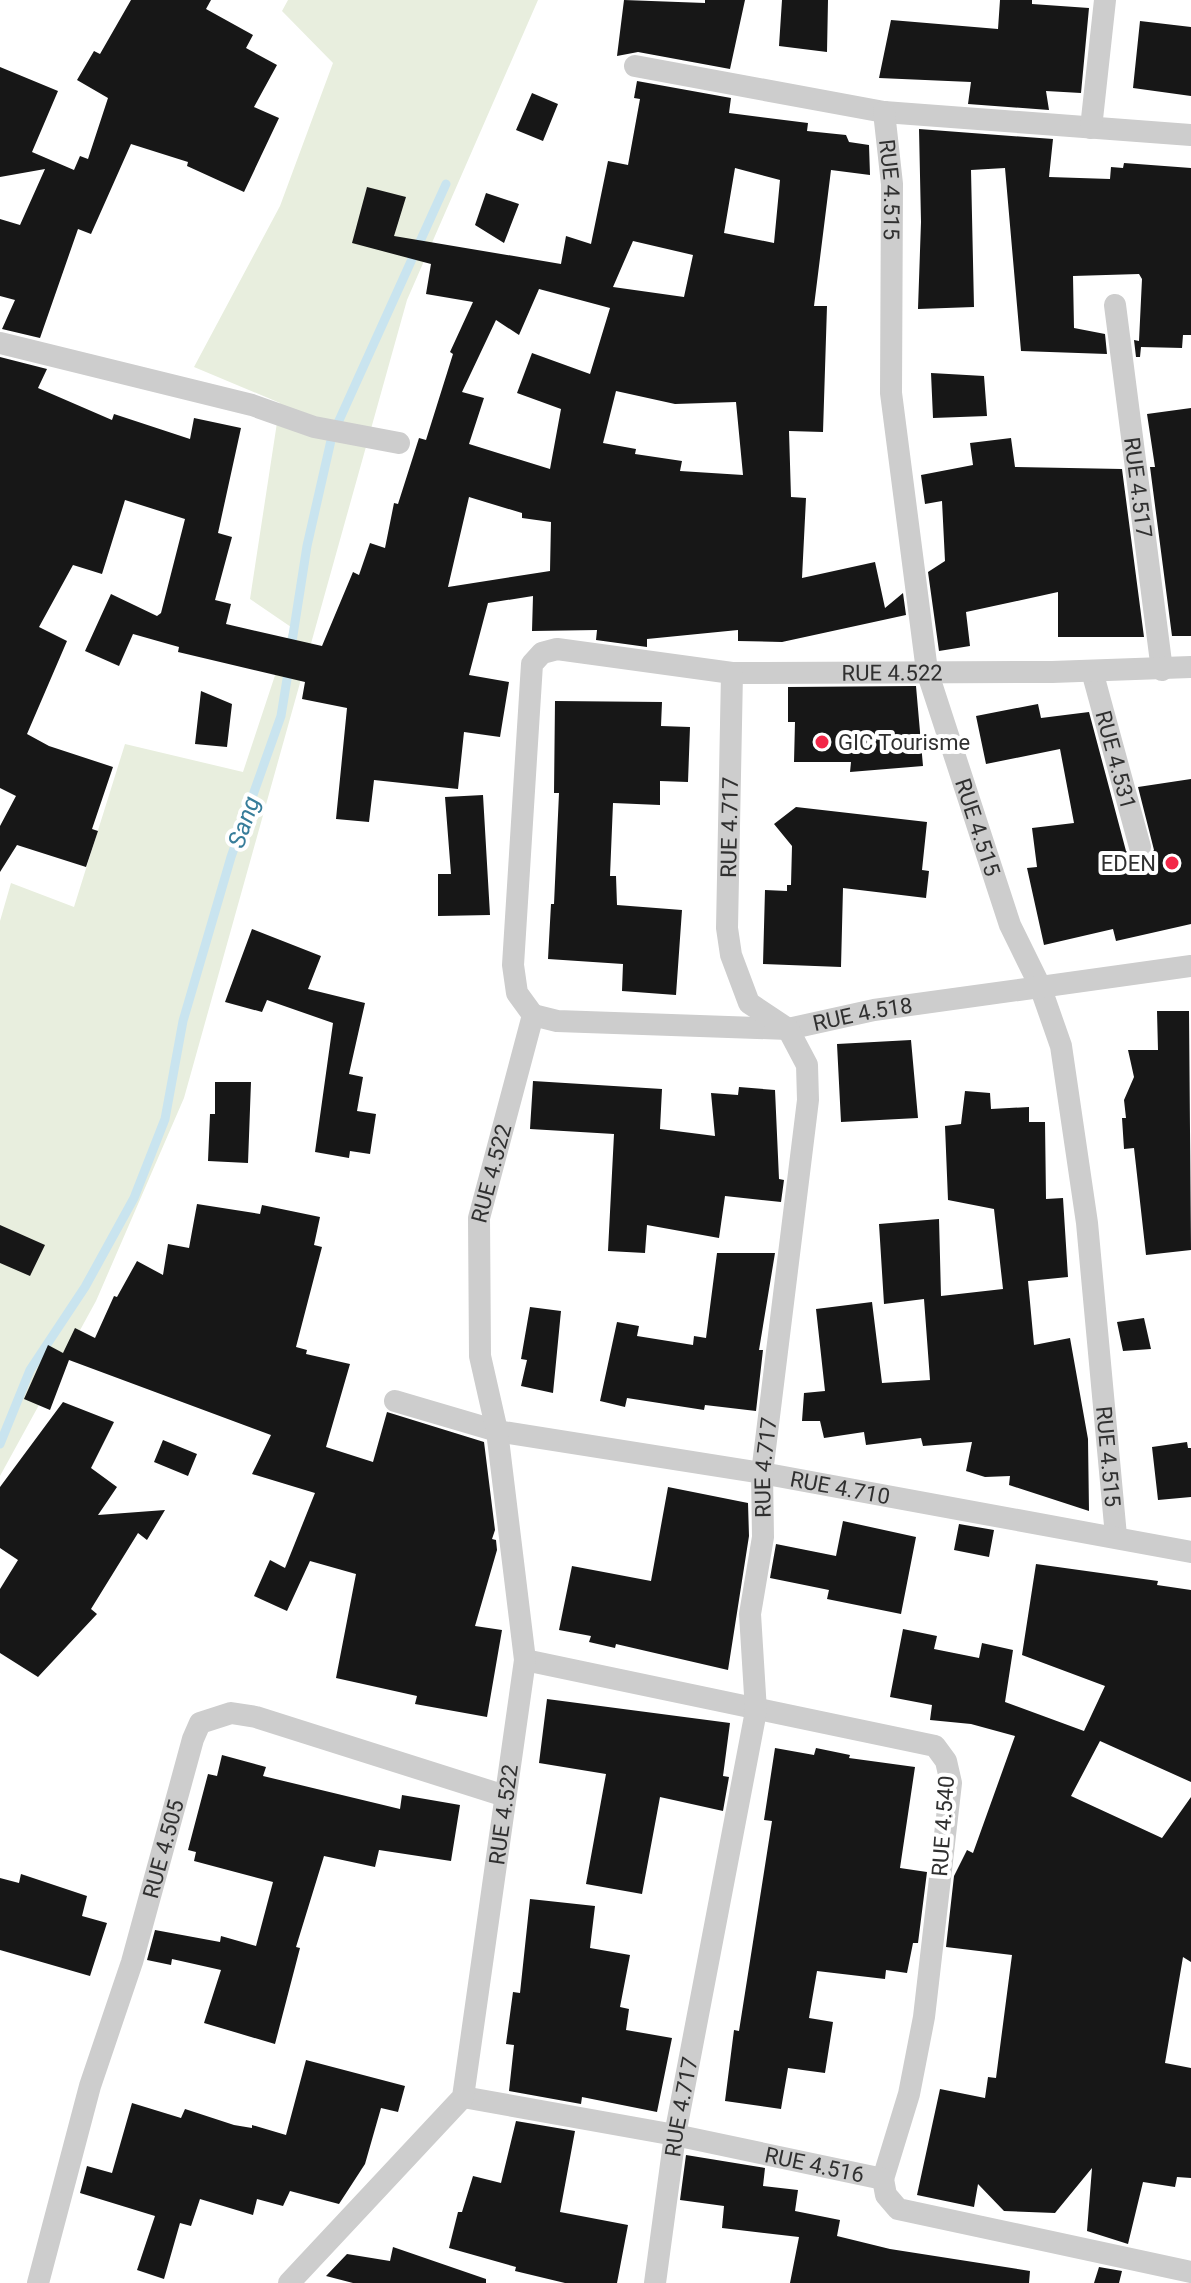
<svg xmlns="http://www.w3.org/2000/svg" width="1191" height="2283" viewBox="0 0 1191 2283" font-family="Roboto,sans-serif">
<rect width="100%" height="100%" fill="#fff"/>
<path fill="#e8eede" d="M288 0H538L407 300 184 1098 96 1301 0 1476V921L11 883 74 907 125 744 243 772 291 627 250 599 280 403 194 367 280 206 333 63 282 11Z"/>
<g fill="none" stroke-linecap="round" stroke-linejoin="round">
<path stroke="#c9e4ef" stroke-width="9" d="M291 648 307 546 332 436 446 184
M0 1444 30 1370 85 1287 134 1198 165 1119 183 1021 231 857 281 716 289 667"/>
</g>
<path fill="#171717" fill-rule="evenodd" d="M131 0H211L206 9 253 35 246 48 277 65 254 107 279 118 244 192 187 166 188 162 131 144 91 234 78 229 40 338 2 329 15 300 0 296V219L20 225 45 169 0 177V67L58 91 32 152 74 170 80 156 88 159 108 98 77 80 94 51 100 54Z
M624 0 705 3V0H745L730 69 638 52 617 56Z
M782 0H828L827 52 779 46Z
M1000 0H1032V4L1089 8 1081 93 1046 91 1049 110 968 104 971 82 879 78 891 20 998 29Z
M1140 21 1191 27V96L1133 88Z
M637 81 731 98 729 113 808 123 807 131 846 135 849 142 869 145 870 175 831 170 814 306H827L823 432 789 431 791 497 806 498 802 578 875 562 885 608 903 593 906 615 782 642 738 641V630L647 639V647L596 640 597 630 532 631 533 596 488 603 469 675 509 682 500 737 464 732 458 789 374 780 369 822 336 819 347 708 302 699 305 682 178 652 179 647 133 634 119 666 85 651 111 594 157 616 161 613 185 519 125 500 102 574 73 565 39 627 67 641 27 734 49 746 113 767 92 829 98 831 86 867 17 845 0 872V826L16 796 0 788V357L47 369 38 388 112 420 114 414 190 439 194 418 241 428 218 533 232 537 215 600 231 604 226 624 322 646 353 572 359 575 370 543 385 548 394 503 398 504 419 438 426 440 453 354 450 352 473 302 426 294 431 264 352 243 367 187 406 197 394 236 561 264 566 236 591 244 608 161 628 165 640 99 634 98ZM735 168 780 180 774 243 724 233ZM633 241 693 255 684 297 613 287ZM539 289 610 308 590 374 532 353 517 393 561 409 550 469 469 444 484 398 462 392 496 320 519 335ZM616 391 675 404 736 402 743 475 680 471 682 461 635 454 636 449 603 443ZM469 497 522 513V518L551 522 550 571 448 587Z
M532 93 558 104 543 141 516 130Z
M919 129 1053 139 1049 177 1110 179 1111 167 1123 168 1124 163 1191 168V335H1183L1182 348 1141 347 1140 357H1136L1134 340 1139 341 1142 279 1139 274 1073 276 1074 328 1105 334 1107 354 1021 351 1005 168 971 170 974 307 918 309 921 222Z
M486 193 519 204 504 243 475 225Z
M931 373 984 376 987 416 933 418Z
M1191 408V636H1172L1150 467H1155L1147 414Z
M1011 438 1015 467 1122 469 1144 637H1058V592L966 612 970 646 939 651 928 572 945 561 942 501 925 504 921 475 973 465 970 443Z
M916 686 923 766 850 772 851 762H794L795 722H788V687Z
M201 691 232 704 227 747 195 744Z
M555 701 662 702 661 726 690 727 688 782 660 781V805L613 803 610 876H616L617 905 682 910 676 995 622 991 623 964 548 959 551 904H554L559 793H554Z
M1038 704 1041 718 1089 712 1126 851 1136 860 1149 857 1154 850 1138 787 1191 779V924L1116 941 1113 929 1044 945 1027 868 1037 867 1032 828 1074 823 1060 749 986 764 976 716Z
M483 795 490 915 438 916V874H451L445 797Z
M796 807 927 822 922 870 929 871 926 898 843 888 841 967 763 964 765 890 787 891V885H791L792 846 774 824Z
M252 929 321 956 308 989 365 1003 349 1074 363 1077 357 1111 376 1114 370 1154 350 1151 349 1158 315 1152 333 1023 267 1000 262 1012 225 1002Z
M1157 1011H1189L1191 1250 1146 1255 1134 1148 1124 1149 1122 1118H1126L1124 1100 1134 1077 1128 1050H1158Z
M911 1040 918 1118 841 1122 837 1044Z
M533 1081 662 1089 660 1129 715 1136 711 1093 738 1095 739 1087 775 1090 779 1179 784 1180 781 1202 725 1196 719 1238 647 1225 645 1253 608 1251 614 1134 530 1129Z
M215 1082H251L248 1163 208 1161 210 1114H215Z
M965 1091 990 1093 991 1109 1029 1107V1122H1045L1046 1199 1063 1198 1068 1277 1028 1281 1034 1345 1070 1338 1088 1439 1089 1511 1009 1485 1010 1476 985 1477 966 1471 972 1442 923 1446 921 1438 866 1445 864 1432 824 1438 820 1421H802L804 1393 825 1391 816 1309 872 1302 882 1383 930 1380 924 1299 884 1304 879 1224 939 1219 941 1296 1003 1289 994 1209 948 1200 945 1126 961 1124Z
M197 1204 260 1214 262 1205 320 1217 314 1245 322 1247 296 1347 307 1350 306 1354 350 1364 326 1447 373 1462 387 1412 484 1442 495 1530 492 1539 496 1540 497 1550 475 1626 502 1630 487 1717 415 1704 417 1696 336 1678 356 1574 310 1561 287 1611 254 1596 270 1560 285 1568 315 1493 252 1474 271 1435 69 1360 50 1410 24 1399 48 1345 63 1353 75 1328 95 1338 114 1296 117 1297 137 1261 163 1275 168 1244 189 1248Z
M0 1225 45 1245 30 1276 0 1263Z
M717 1253H775L759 1350H763L756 1411 705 1405 704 1410 627 1398 625 1407 600 1401 617 1322 639 1326 637 1336 693 1345 694 1336 706 1338Z
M530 1307 561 1311 553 1393 521 1386 527 1360 521 1359Z
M1144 1318 1151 1349 1123 1351 1117 1322Z
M63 1402 114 1422 91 1468 117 1487 98 1515 165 1510 147 1540 138 1533 91 1609 97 1614 38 1677 0 1653V1589L18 1560 0 1548V1487Z
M163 1440 197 1454 188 1476 154 1462Z
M1187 1442 1188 1448H1191V1497L1158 1500 1152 1447Z
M668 1487 748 1503 749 1536 728 1670 616 1644 615 1648 589 1642 591 1636 559 1630 572 1566 651 1581Z
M843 1521 916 1537 901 1614 827 1599 829 1590 770 1578 776 1544 836 1556Z
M959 1524 994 1530 989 1557 954 1550Z
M1036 1564 1158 1581 1157 1585 1191 1590V1782L1100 1741 1071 1796 1162 1838 1191 1797V1962L1183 1957 1165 2063 1191 2068V2178L1177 2177 1175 2187 1143 2182 1128 2244 1087 2231 1092 2168 1055 2213 1004 2211 978 2184 974 2207 917 2195 940 2089 985 2098 988 2077 996 2078 1012 1955 946 1947 954 1876 967 1850 973 1853 1015 1736 971 1724 930 1720 932 1705 890 1697 903 1629 937 1636 934 1649 979 1658 982 1643 1013 1650 1005 1702 1084 1731 1105 1686 1022 1655Z
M547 1699 730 1723 723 1776 729 1777 723 1811 660 1797 642 1894 586 1884 606 1774 539 1763Z
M775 1748 814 1755 816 1748 850 1755 849 1758 915 1767 900 1868 927 1872 918 1943H913L907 1973 886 1970 885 1979 817 1971 809 2018 833 2022 825 2073 788 2068 781 2109 725 2101 734 2030 739 2031 772 1821 764 1820Z
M222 1755 266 1767 263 1776 400 1809 402 1795 460 1805 451 1861 379 1850 375 1867 324 1856 296 1947 300 1948 275 2044 204 2023 221 1970 172 1959 171 1965 147 1960 155 1930 220 1942 221 1936 256 1946 273 1882 194 1861 196 1852 188 1850 208 1774 217 1776Z
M21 1874 87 1896 82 1916 107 1923 90 1976 0 1950V1878L19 1883Z
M530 1899 595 1906 590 1948 630 1955 620 2007 629 2009 626 2030 672 2038 657 2112 582 2097 581 2104 509 2091 514 2045 506 2044 513 1992 520 1993Z
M306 2060 405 2086 398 2112 381 2108 365 2164 339 2204 290 2191 283 2206 257 2199 253 2215 200 2199 191 2226 180 2223 164 2279 137 2270 155 2216 80 2193 87 2166 112 2173 132 2103 181 2118 185 2109 234 2125 252 2128V2125L286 2135Z
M516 2121 575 2131 560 2212 628 2225 617 2283H565L515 2271 516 2267 449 2248 458 2212H462L473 2176 501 2183Z
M686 2155 765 2168 763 2186 798 2190 795 2211 840 2220 837 2236 890 2249 1030 2271 1029 2283H790L799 2237 722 2228 724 2206 680 2200Z
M393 2247 486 2279V2283H353L326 2276 347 2254 390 2261Z
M1099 2267 1122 2271 1119 2283H1094Z"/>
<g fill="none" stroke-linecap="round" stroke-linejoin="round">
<g stroke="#cdcdcd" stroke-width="22">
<path d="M635 66 884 112 1191 135"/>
<path id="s1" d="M884 112 892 184 891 393 927 671 1010 925 1040 986 1061 1046 1087 1223 1116 1536"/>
<path d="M1091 128 1105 0"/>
<path id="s2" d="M1115 305 1162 670"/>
<path d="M0 343 252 405 314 427 399 443"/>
<path id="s3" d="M1092 671 1140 847"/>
<path id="s4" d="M533 1015 557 1021 788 1029 874 1010 1191 966"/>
<path id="s5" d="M395 1401 497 1431 762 1473 1191 1552"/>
<path d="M525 1660 935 1746 946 1761 951 1783 924 2017 909 2094 883 2179"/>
<path id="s6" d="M463 2097 675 2135 883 2179 886 2195 898 2209 1191 2272"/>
<path id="s7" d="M38 2283 90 2086 132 1962 193 1739 200 1723 231 1713 256 1717 505 1796"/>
<path id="s8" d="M289 2283 463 2097 525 1660 497 1431 480 1356 479 1218 533 1015 517 993 513 965 532 664 542 653 557 649 732 673 1052 672 1191 667"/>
<path id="s9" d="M655 2283 675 2135 756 1711 750 1614 763 1537 762 1473 808 1100 807 1065 788 1029 749 1003 731 955 727 928 732 673"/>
</g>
</g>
<g fill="#f32748" stroke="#fff" stroke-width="3">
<circle cx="822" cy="742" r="8"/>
<circle cx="1172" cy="863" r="8"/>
</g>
<g text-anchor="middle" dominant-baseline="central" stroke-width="8" stroke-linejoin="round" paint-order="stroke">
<g font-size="22" fill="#303030" stroke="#fff">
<text stroke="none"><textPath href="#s1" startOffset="78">RUE 4.515</textPath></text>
<text stroke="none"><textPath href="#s2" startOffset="184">RUE 4.517</textPath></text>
<text stroke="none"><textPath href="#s8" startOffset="2076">RUE 4.522</textPath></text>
<text stroke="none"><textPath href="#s3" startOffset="92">RUE 4.531</textPath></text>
<text stroke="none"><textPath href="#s9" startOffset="1498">RUE 4.717</textPath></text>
<text stroke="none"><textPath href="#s1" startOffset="726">RUE 4.515</textPath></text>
<text stroke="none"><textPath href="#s4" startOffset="332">RUE 4.518</textPath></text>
<text stroke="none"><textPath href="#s8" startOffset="1188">RUE 4.522</textPath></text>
<text stroke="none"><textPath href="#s1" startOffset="1374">RUE 4.515</textPath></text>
<text stroke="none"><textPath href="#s9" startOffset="826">RUE 4.717</textPath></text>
<text stroke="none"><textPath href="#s5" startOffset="454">RUE 4.710</textPath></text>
<text stroke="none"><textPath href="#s8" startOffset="540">RUE 4.522</textPath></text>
<text transform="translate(943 1826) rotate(-86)">RUE 4.540</text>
<text stroke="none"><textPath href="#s7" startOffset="452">RUE 4.505</textPath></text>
<text stroke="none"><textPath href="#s9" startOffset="178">RUE 4.717</textPath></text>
<text stroke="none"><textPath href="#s6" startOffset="358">RUE 4.516</textPath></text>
</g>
<g font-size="22" fill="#303030" stroke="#fff" text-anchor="start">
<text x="838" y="742">GIC Tourisme</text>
<text x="1156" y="863" text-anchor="end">EDEN</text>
</g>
<g font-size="24" font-style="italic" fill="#377d9a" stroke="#fff">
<text transform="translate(244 822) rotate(-71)">Sang</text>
</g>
</g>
</svg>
